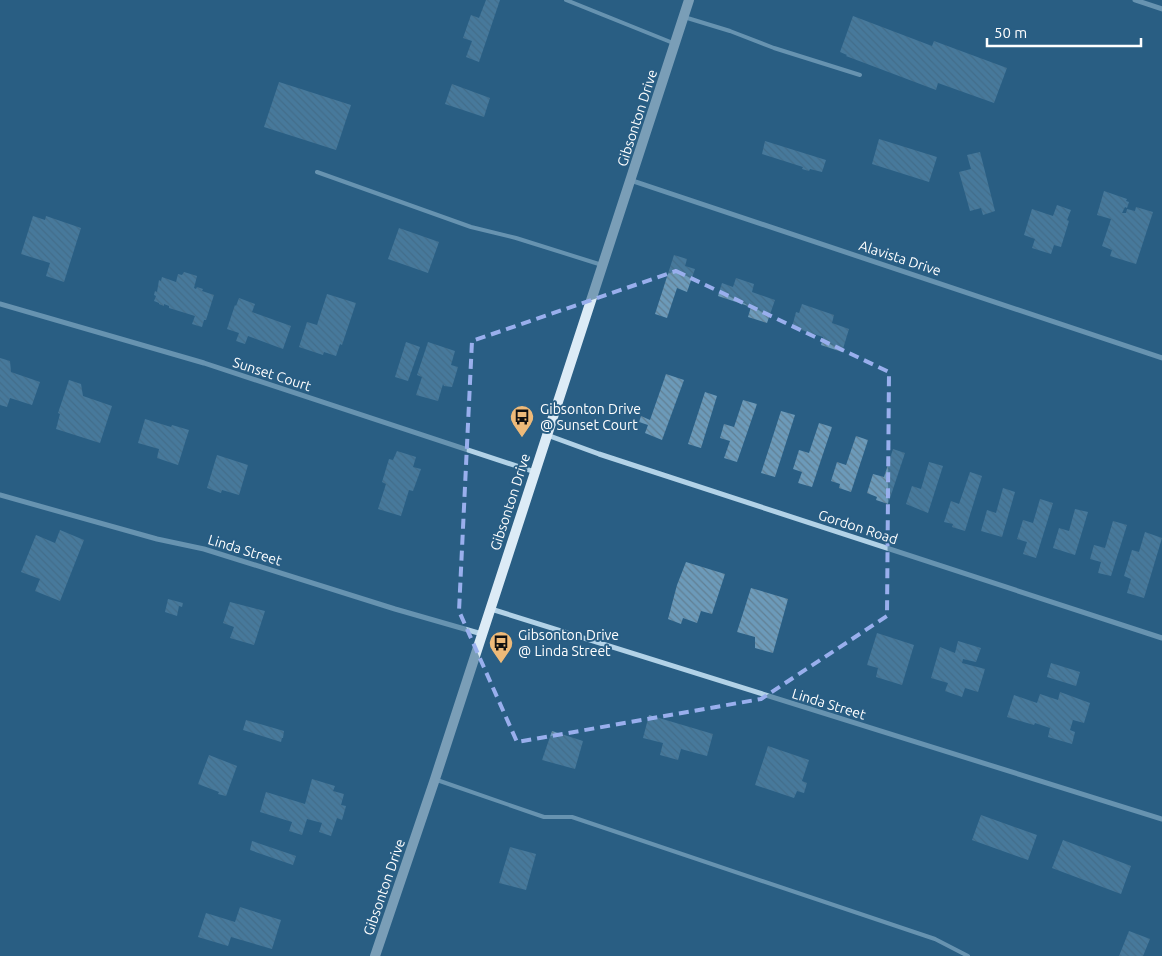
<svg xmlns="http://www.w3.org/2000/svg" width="1162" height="956" viewBox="0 0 1162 956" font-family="Ubuntu,sans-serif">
<defs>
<pattern id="building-back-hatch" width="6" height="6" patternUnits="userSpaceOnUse" patternTransform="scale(1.25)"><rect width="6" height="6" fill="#6c9ab9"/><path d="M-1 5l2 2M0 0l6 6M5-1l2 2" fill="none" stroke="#617f93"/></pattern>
</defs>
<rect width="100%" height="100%" fill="#295e84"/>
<path fill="url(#building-back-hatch)" d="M486 0H500L479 62 466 57 472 41 463 38 471 15 479 18Z
M853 16 932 46 934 41 1007 68 994 103 938 83 936 90 846 56 847 55 840 52Z
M279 82 351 105 336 150 264 127Z
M452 84 490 98 484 117 445 104Z
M879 139 937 157 929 182 872 164Z
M765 141 826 160 822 172 810 169 809 171 802 169 803 167 762 154Z
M980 152 995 211 983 215 981 208 970 211 959 172 971 169 967 155Z
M1104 191 1127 199 1126 201 1129 202 1127 208 1125 207 1122 213H1126L1127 209 1135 211 1136 207 1153 212 1136 264 1110 256 1112 250 1102 246 1111 219 1097 215Z
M1057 205 1071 210 1067 220 1069 221 1061 247 1054 245 1051 254 1032 248 1035 239 1024 235 1032 209 1053 216Z
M33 216 45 220 46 216 81 228 64 282 46 276 50 263 21 254Z
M399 228 439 242 428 273 388 259Z
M674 255 687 259 685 266 695 269 687 292 677 288 667 318 655 314Z
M184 272 197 276 194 288 196 289 197 287 203 289 202 291 214 295 206 320H204L202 327 192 324 195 316 169 308V306L164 304V306L159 304V303L154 301 156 296 154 295 155 291 157 292 159 280 161 281 162 277 176 282 178 274 182 275Z
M736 278 754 284 752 292 775 300 767 323 748 317 751 307 718 296 722 283 733 287Z
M327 294 356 303 342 345 340 344 336 356 324 352 323 355 299 347 307 322 317 325Z
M239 298 255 304 252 312 291 326 283 349 248 336 245 344 236 341 239 333 227 329 235 305 236 306Z
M802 304 834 315 832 323 849 329 842 352 821 345 823 337 792 327 796 312 799 313Z
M406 342 420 347 408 381 395 377Z
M428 342 455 351 451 365 458 367 452 387 444 386 443 384 438 401 416 395 422 377 417 375Z
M0 358 10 361 11 372 40 382 32 405 10 398 7 407 0 405Z
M666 374 684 380 662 440 645 433 648 425 639 422 641 416 650 420Z
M69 380 81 384 83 396 112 406 100 443 56 429 60 414 58 413Z
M705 392 717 396 701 448 688 444Z
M743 400 757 404 737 462 724 458 730 441 720 438 724 424 734 427Z
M781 411 795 415 775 477 761 473Z
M145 419 171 427 172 425 189 430 178 465 157 458 159 449 138 443Z
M819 423 832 427 812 487 798 483 802 472 793 469 799 450 809 453Z
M856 436 868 440 851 492 839 488 840 484 831 481 837 462 846 465Z
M893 449 905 453 888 504 876 500 877 497 867 493 873 474 884 477Z
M397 451 416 457 413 467 421 469 413 491 409 490 401 516 378 509 386 484 382 482 389 459 393 460Z
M217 455 248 465 239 495 222 490 221 493 207 488Z
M929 462 943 466 928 513 906 504 912 486 921 489Z
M970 472 982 476 965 531 952 527 953 524 944 522 951 501 959 504Z
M1003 488 1015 492 1002 537 981 531 987 510 996 513Z
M1040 499 1053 503 1036 558 1023 554 1027 542 1017 539 1023 520 1033 523Z
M1075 509 1088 512 1075 555 1053 548 1059 528 1069 531Z
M1113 521 1127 525 1111 576 1098 573 1101 562 1090 559 1094 545 1105 548Z
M60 530 84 540 60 601 35 591 40 579 21 572 36 535 55 543Z
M1145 532 1162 538 1144 598 1127 593 1131 579 1124 576 1132 550 1139 552Z
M686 562 725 574 712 614 701 611 697 623 683 618 681 624 668 619 677 585Z
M751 588 788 599 773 653 755 648V637L737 632Z
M168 599 183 603 182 607 179 606 177 616 165 612Z
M230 602 265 611 254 645 230 638 234 627 223 623Z
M877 633 914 645 902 685 876 677 878 668 867 665Z
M958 641 981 648 976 662 963 659 962 663 985 669 978 692 965 688 962 697 945 691 948 683 931 678 940 647 955 653Z
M1051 663 1080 672 1076 686 1047 677Z
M1060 692 1090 703 1084 723 1073 720 1070 730 1075 732 1072 744 1048 737 1050 728 1035 723 1034 725 1007 717 1014 695 1037 703 1040 694 1058 700Z
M649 715 713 734 707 756 681 749 678 760 660 755 663 743 643 738Z
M246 720 284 731 283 738H282L281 742 243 730Z
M552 731 583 741 575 769 542 760Z
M768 746 809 760 802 781 807 783 804 793 797 791 794 798 755 785Z
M209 755 237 766 226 796 218 794 219 792 198 784Z
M312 779 335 786 333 791 344 794 341 805 346 806 342 820 337 818 331 836 319 832 322 823 307 819 302 835 289 831 292 822 260 812 266 792 305 804Z
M981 815 1037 835 1028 860 972 840Z
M1063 840 1131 866 1121 894 1052 868Z
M252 841 296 856 293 865 250 850Z
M510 847 536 854 526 890 499 883Z
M240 907 281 920 272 949 231 937 228 946 198 937 206 913 235 922Z
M1129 931 1150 939 1143 956H1119Z"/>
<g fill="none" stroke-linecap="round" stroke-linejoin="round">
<path stroke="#b2d2e7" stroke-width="4" d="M566 0 673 43
M684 17 730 31 774 48 860 75
M317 172 471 227 516 238 602 265
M437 780 544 817H572L935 939 968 956"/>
<path stroke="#b2d2e7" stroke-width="5" d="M1135 0 1162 9
M630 180 1162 358
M0 304 204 363 535 472
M547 435 599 454 1162 638
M0 495 157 539 204 549 395 609 482 634
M491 609 1162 819"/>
<path stroke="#dcebf6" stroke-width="10" d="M375 956 435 779 689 0"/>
</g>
<path d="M0 0H1162V956H0ZM676 271 889 372 887 616 761 699 517 742 459 611 472 341Z" fill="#295e84" fill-opacity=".55" fill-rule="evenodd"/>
<path fill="none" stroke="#99afed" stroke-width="4" stroke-dasharray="10 6" stroke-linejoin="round" d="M676 271 889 372 887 616 761 699 517 742 459 611 472 341Z"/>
<defs>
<g id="bus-pin" transform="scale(1.25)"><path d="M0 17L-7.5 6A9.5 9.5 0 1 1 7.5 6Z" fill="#eeba79" stroke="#295e84"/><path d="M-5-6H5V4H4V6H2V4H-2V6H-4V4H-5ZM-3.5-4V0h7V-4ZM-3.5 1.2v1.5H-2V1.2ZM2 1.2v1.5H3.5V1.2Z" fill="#111"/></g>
</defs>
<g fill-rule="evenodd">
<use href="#bus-pin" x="522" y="417"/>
<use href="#bus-pin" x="501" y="643"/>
</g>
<g text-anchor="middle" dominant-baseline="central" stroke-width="4" stroke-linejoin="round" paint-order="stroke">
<g font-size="14" fill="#fff" stroke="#295e84">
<text transform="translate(637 118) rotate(-72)">Gibsonton Drive</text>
<text transform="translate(900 258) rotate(18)">Alavista Drive</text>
<text transform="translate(272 374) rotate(18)">Sunset Court</text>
<text transform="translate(510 502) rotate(-72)">Gibsonton Drive</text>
<text transform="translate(858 527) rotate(18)">Gordon Road</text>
<text transform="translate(245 550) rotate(17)">Linda Street</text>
<text transform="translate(829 704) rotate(17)">Linda Street</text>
<text transform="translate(384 887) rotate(-71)">Gibsonton Drive</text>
</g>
<g font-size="14" fill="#fff" stroke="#295e84" text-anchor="start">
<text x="540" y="409">Gibsonton Drive<tspan x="540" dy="16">@ Sunset Court</tspan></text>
<text x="518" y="635">Gibsonton Drive<tspan x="518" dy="16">@ Linda Street</tspan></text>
</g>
</g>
<path d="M987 38v8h154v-8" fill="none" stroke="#ffffff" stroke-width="2.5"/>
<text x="994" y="38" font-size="15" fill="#ffffff" stroke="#295e84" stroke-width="4" paint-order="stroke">50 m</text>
</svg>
